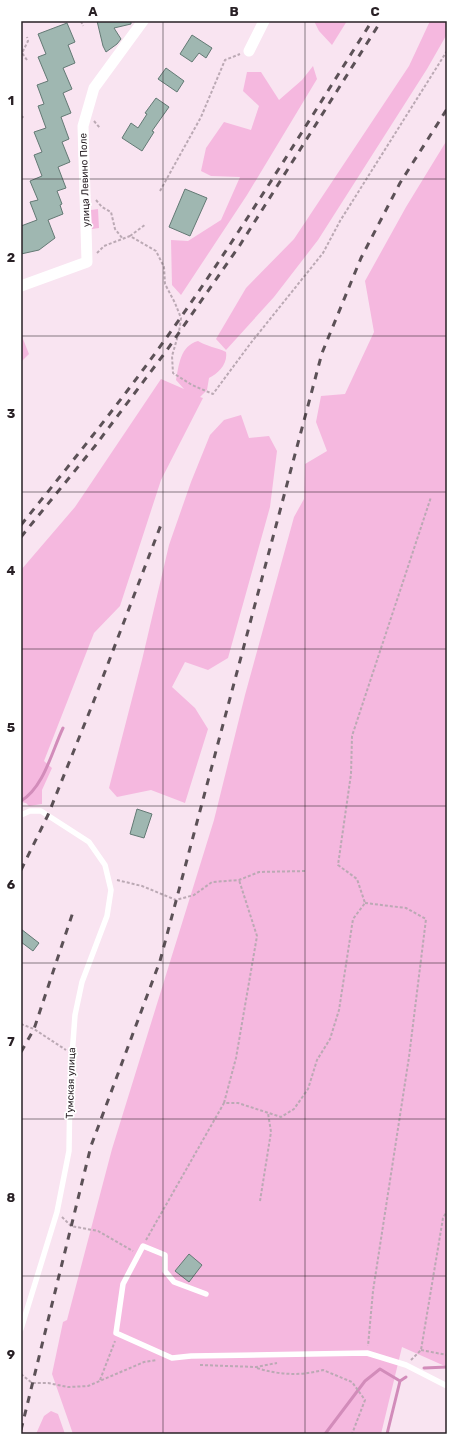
<svg xmlns="http://www.w3.org/2000/svg" width="468" height="1455" viewBox="0 0 468 1455" font-family="Rubik,sans-serif">
<rect width="100%" height="100%" fill="#f9e4f1"/>
<path fill="#f5b8df" d="M314 21H347L332 45 319 31Z
M430 21H447V34L427 69 318 240 274 297 226 350 216 339 246 288 294 239 409 66Z
M313 66 317 79 247 195 181 295 172 285 171 240 188 241 221 220 240 177 211 176 201 171 206 148 224 122 251 130 259 106 243 91 247 72H261L279 100 302 80Z
M447 140V1367L402 1347 381 1434H73L52 1374 63 1322 67 1320 112 1149 214 820 245 695 294 517 304 499 305 464 327 451 316 422 321 396 345 394 374 332 365 281 406 207Z
M98 209 99 228 92 229 91 210Z
M21 334 29 354 21 362Z
M198 341C208 347 216 347 226 352 228 364 218 374 209 378L207 390 200 397 203 398 161 480 120 606 94 633 44 761 52 768 42 790V804L29 806 26 803 21 802V570L75 507 161 379 184 389 176 380C179 365 180 346 198 341Z
M241 415 249 438 269 436 277 451 270 507 228 658 208 670 185 662 172 687 195 708 208 729 185 803 151 790 117 797 109 788 142 660 169 545 191 482 210 435 224 420Z
M51 1411 58 1414 65 1434H36L44 1416Z"/>
<g fill="none" stroke-linecap="round" stroke-linejoin="round">
<path stroke="#d28cba" stroke-width="3" d="M21 801C44 787 52 751 63 728
M424 1368 447 1367
M325 1434 365 1381 380 1369 400 1381
M387 1434 400 1381 406 1377"/>
</g>
<path fill="#9fb7b1" stroke="#637974" d="M97 21H131V24L114 28 121 39 117 44 106 52 103 46Z
M67 23 75 42 68 45 75 63 63 68 72 89 63 93 71 113 61 117 69 139 62 142 70 162 58 167 66 188 57 191 62 204 60 205 63 214 48 220 55 238 39 250 21 254V226L37 220 30 202 38 200 30 181 42 176 34 155 42 152 34 132 46 128 38 106 44 104 37 85 48 81 38 57 46 54 38 34Z
M192 35 212 48 206 58 199 53 192 62 180 54Z
M166 68 184 81 177 92 158 79Z
M156 98 169 107 152 131 154 132 142 151 122 138 131 123 138 128 147 114 145 113Z
M185 189 207 198 190 236 169 227Z
M137 809 152 814 144 838 130 834Z
M21 929 39 943 33 951 21 942Z
M189 1254 202 1265 189 1282 175 1271Z"/>
<g fill="none" stroke-linecap="round" stroke-linejoin="round">
<path stroke="#bba9b4" stroke-width="2" stroke-dasharray="3 2" stroke-linecap="butt" d="M81 21 83 26
M27 60 22 53 28 41 27 37
M21 116 24 118
M94 121 100 128
M160 191 201 117 225 60 240 54
M96 200 102 207 111 212 115 229 123 239
M130 236 146 224
M97 253 104 246 130 236 156 251 164 267 165 284 175 303 181 318 179 332 172 356 173 373 192 385 213 394 250 344 323 253 340 221 447 51
M117 880 142 886 176 900 194 895 212 882 239 880 259 872 307 871
M365 903 406 908 426 919 409 1057 373 1291 368 1346
M21 1024 34 1029 66 1050
M224 1103 236 1058 257 936 239 880
M260 1201 271 1132 268 1113
M62 1217 71 1226 98 1231 133 1251
M146 1240 224 1103H238L281 1117 294 1109 308 1089 317 1060 330 1039 339 1010 353 919 365 903 357 879 338 865 351 774 352 736 431 497
M421 1350 447 1355
M411 1360 421 1350 443 1218 447 1211
M200 1365 256 1367 277 1363
M257 1368C279 1375 300 1376 323 1370L352 1382 365 1400 352 1434
M21 1374 32 1383H48L68 1387 88 1386 144 1362 157 1360
M100 1380 115 1341"/>
<path stroke="#fff" stroke-width="5.5" d="M21 815 30 811H41L89 842 105 865 111 890 107 916 82 982 75 1015 70 1084 69 1151 57 1212 21 1329
M206 1294 174 1282 165 1271V1255L143 1246 123 1284 116 1333 172 1358 191 1356 367 1353 406 1365 447 1386"/>
<path stroke="#fff" stroke-width="11" d="M249 51 264 21
M21 286 87 262 83 126 94 88 143 21"/>
<path stroke="#5c5157" stroke-width="3" stroke-dasharray="7 7" stroke-linecap="butt" d="M21 525C76 457 131 389 181 317 248 221 309 120 372 21
M21 537 95 446 167 350 240 245 381 21
M21 870 48 815 93 703 162 522
M21 1052 34 1029 73 912
M21 1430 91 1146 160 961 322 353 361 258 400 183 447 109"/>
</g>
<path fill="none" stroke="#292126" stroke-width="1" stroke-opacity="0.55" d="M163 21V1434M305 21V1434M21 179H447M21 336H447M21 492H447M21 649H447M21 806H447M21 963H447M21 1119H447M21 1276H447"/>
<g text-anchor="middle" dominant-baseline="central" stroke-width="3.5" stroke-linejoin="round" paint-order="stroke">
<g font-size="10" fill="#292126" stroke="#fff">
<text transform="translate(85 180) rotate(-92)">улица Левино Поле</text>
<text transform="translate(71 1083) rotate(-88)">Тумская улица</text>
</g>
</g>
<rect width="468" height="1455" fill="none" stroke="#ffffff" stroke-width="44"/>
<rect x="22" y="22" width="424" height="1411" fill="none" stroke="#292126" stroke-width="1.5"/>
<g font-size="13" text-anchor="middle" font-weight="bold" fill="#292126">
<text x="93" y="16">A</text>
<text x="234" y="16">B</text>
<text x="375" y="16">C</text>
<text x="11" y="105">1</text>
<text x="11" y="262">2</text>
<text x="11" y="418">3</text>
<text x="11" y="575">4</text>
<text x="11" y="732">5</text>
<text x="11" y="889">6</text>
<text x="11" y="1046">7</text>
<text x="11" y="1202">8</text>
<text x="11" y="1359">9</text>
</g>
</svg>
